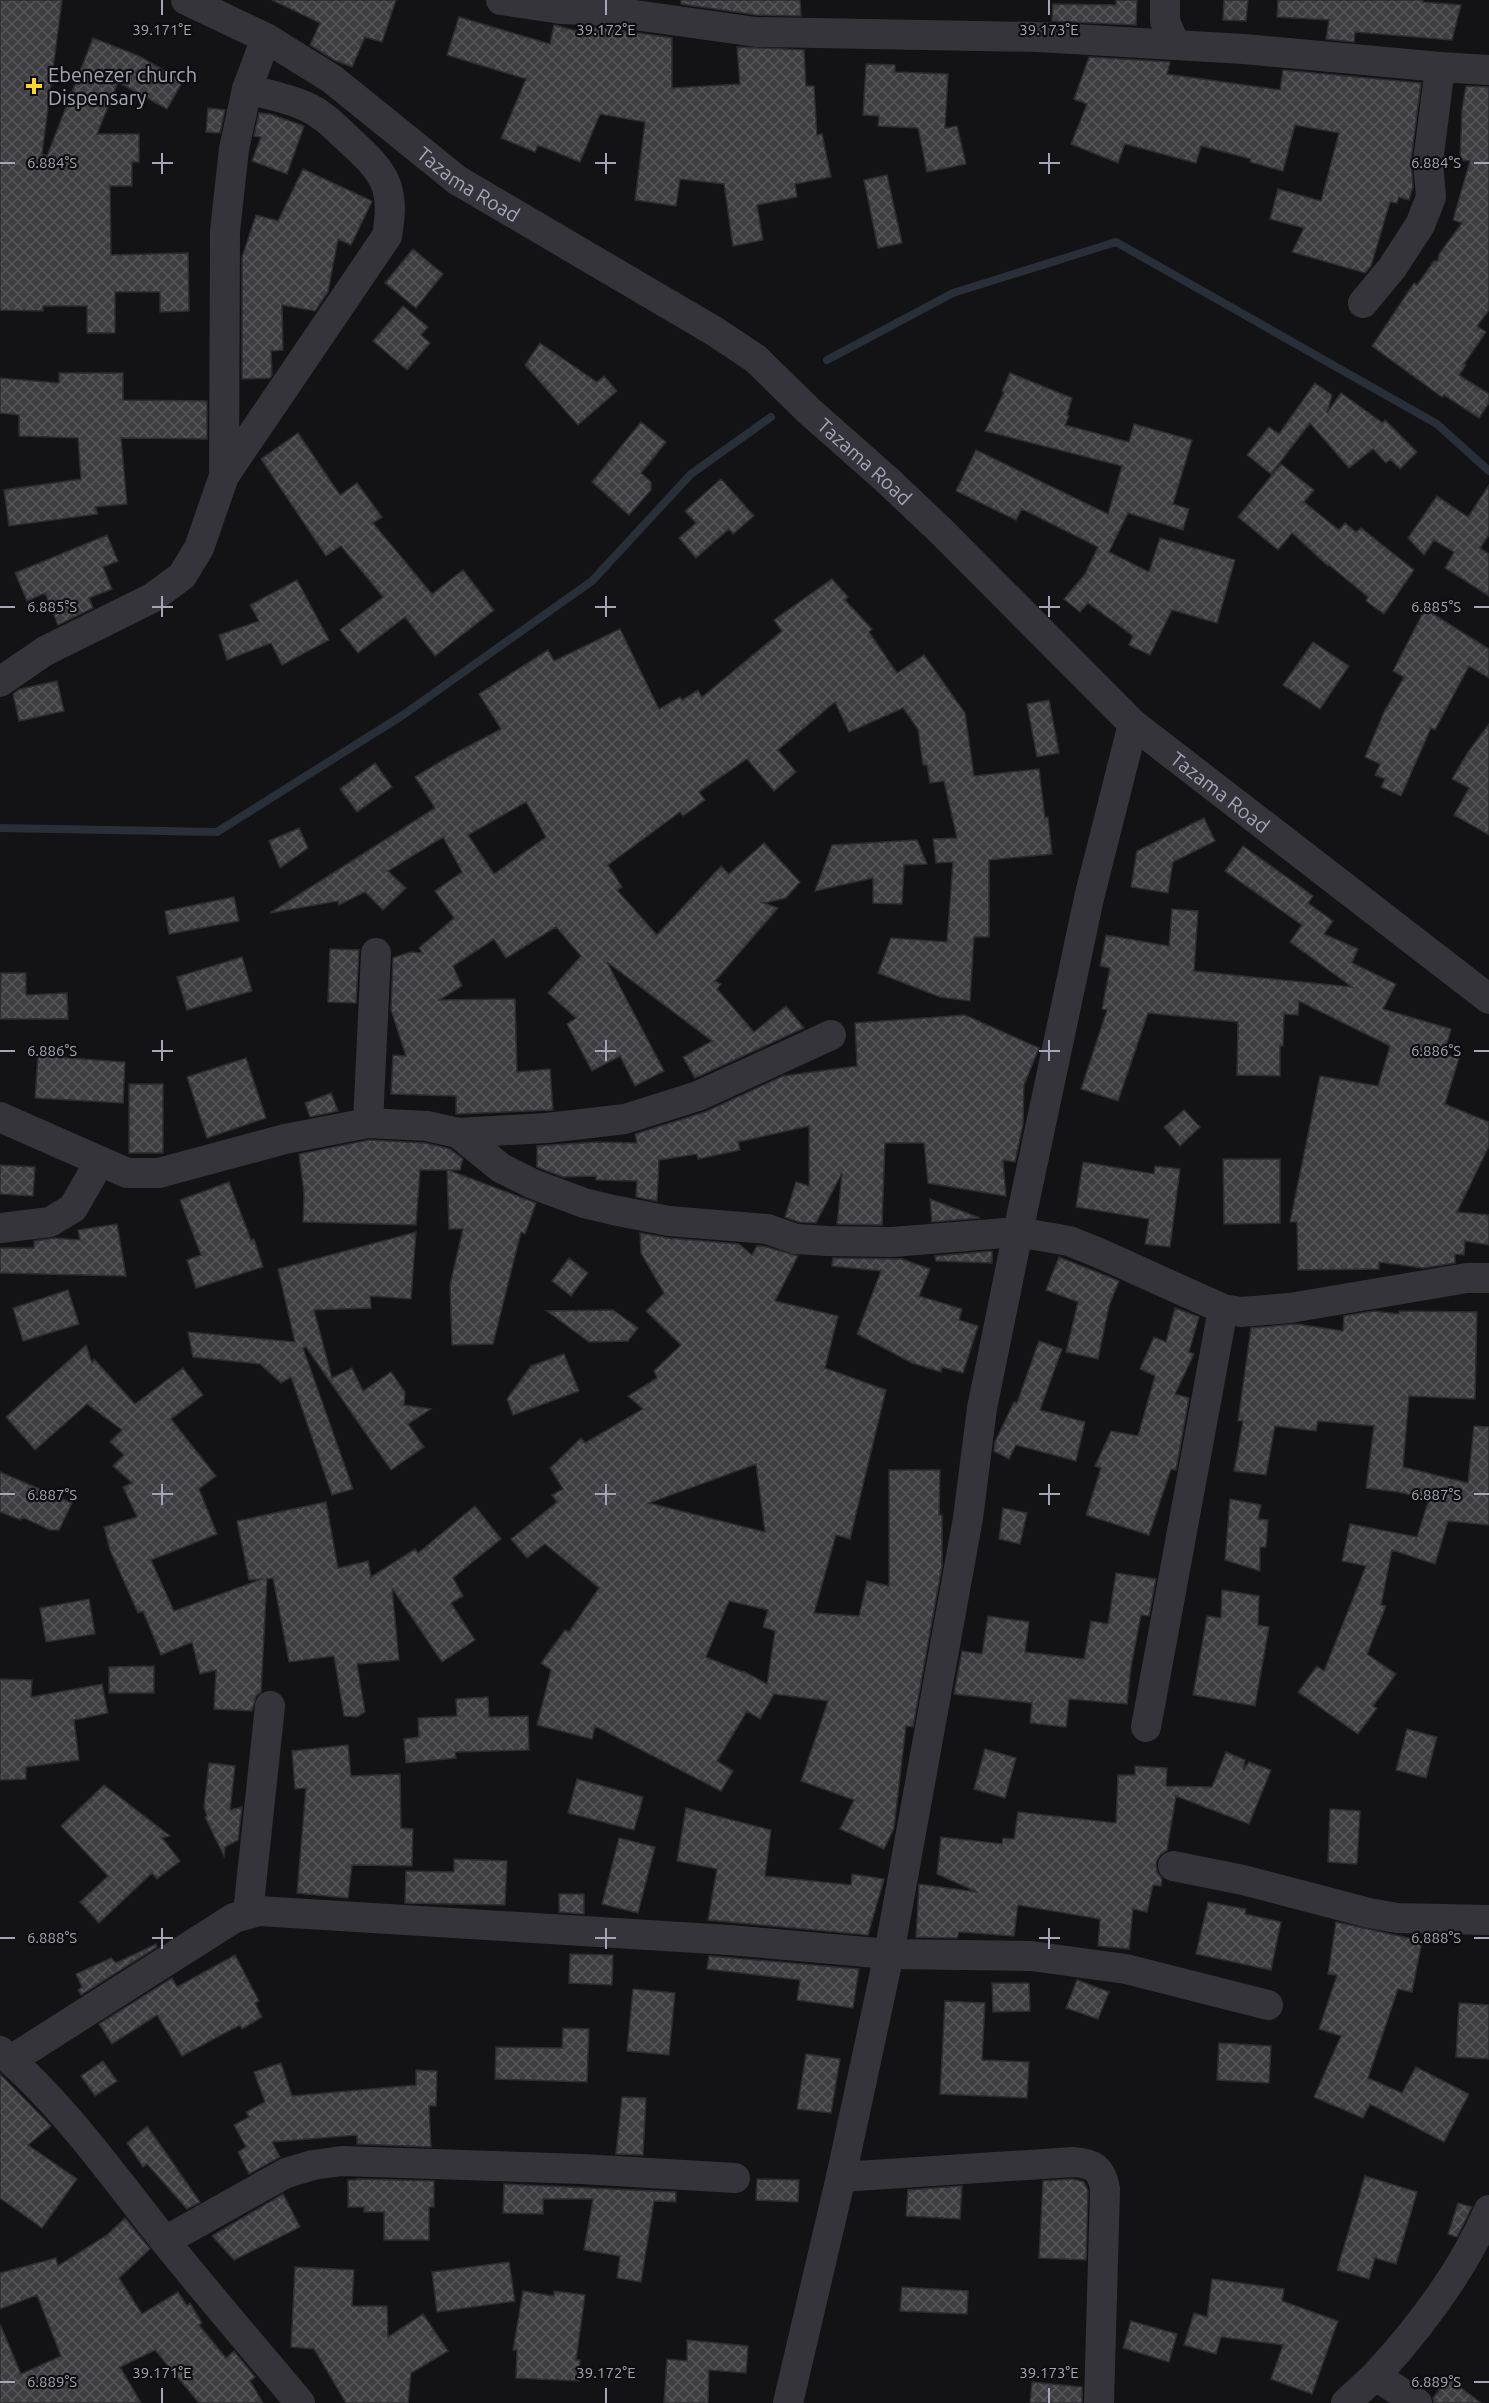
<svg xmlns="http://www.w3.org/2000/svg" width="1489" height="2403" viewBox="0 0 1489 2403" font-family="Ubuntu,sans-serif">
<defs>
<pattern id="building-cross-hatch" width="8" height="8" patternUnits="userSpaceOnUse" patternTransform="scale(1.5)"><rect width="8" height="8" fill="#3d3d42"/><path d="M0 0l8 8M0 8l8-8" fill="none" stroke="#56565b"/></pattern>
</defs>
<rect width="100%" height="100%" fill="#131315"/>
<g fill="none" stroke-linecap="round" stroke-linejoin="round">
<path stroke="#292f39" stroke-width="8" d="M827 360 953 293 1116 242 1437 424 1489 471
M0 828 217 832 403 715 592 581 691 474 771 417"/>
</g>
<path fill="url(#building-cross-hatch)" stroke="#2d2d31" stroke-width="1.5" fill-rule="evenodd" d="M0 0H62L42 154 47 156 93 38 139 56 183 81 167 109 118 82 97 134H139V162H132V186H110L111 255 188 253 189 311 160 312V292H115V333H87V306H43V311L0 310Z
M272 0H396L382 42 365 37 352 67 334 60 310 45 320 23Z
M681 0H800L801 16 757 15 681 4Z
M1116 0H1137L1136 25 1052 21 1053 4 1116 5Z
M1224 0H1248L1246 21 1223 20Z
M1278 0H1423V2L1461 5 1452 40 1355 32 1354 42 1326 39 1329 20 1277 17Z
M459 17 550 44 554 25 581 32 582 27 604 28 672 38V88L740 84 737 47 804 50 806 86H814L817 135 822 134 831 177 795 184 797 197 757 205 763 240 733 246 724 184 680 179 676 206 635 200 645 122 600 114 580 162 538 145 535 152 501 138 526 79 447 55Z
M1089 57 1170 62 1167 74 1280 90 1283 70 1421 83 1411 160 1413 187 1409 200 1399 197 1397 203 1390 202 1371 266 1365 273 1292 252 1304 228 1270 219 1278 189 1321 201 1339 133 1295 125 1283 171 1250 162 1251 159 1201 146 1196 163 1125 144 1118 163 1071 144 1087 104 1074 99Z
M866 64 895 65V72L948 74 945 128 957 126 966 164 927 172 918 128 878 126 879 116 863 115Z
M1466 86 1489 87V310L1477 326 1486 332 1464 364 1466 365 1459 375 1489 394V403L1479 418 1444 395 1442 397 1372 346 1414 283 1417 285 1434 261H1438L1439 254 1462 223 1453 220 1470 161 1460 160 1462 109Z
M208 108 225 110 220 133 206 132Z
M259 113 270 114 304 126 287 174 252 161 261 137 254 136Z
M303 169 372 201 351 245 338 239 328 292 315 311 282 305 283 350 271 351 272 375 270 378 242 379V257L256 215 278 221Z
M887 175 902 243 878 248 864 180Z
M413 249 443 274 416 308 385 283Z
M403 306 428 327 421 335 430 343 407 370 373 341Z
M540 343 597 382 604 376 617 391 578 425 525 365Z
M59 373H123V400L207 401V439L121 438 127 504 95 507 98 514 9 526 4 490 81 479 78 438 19 436V415L0 413V378L59 383Z
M1010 373 1072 398 1067 415 1069 416 1065 425 1129 442 1134 424 1192 440 1173 504 1189 509 1183 530 1128 513 1109 552 1149 572 1160 538 1235 560 1217 623 1172 610 1150 655 1129 645 1133 636 1088 603 1080 612 1064 599 1085 574 1098 547 1022 509 1016 520 956 491 976 450 1108 514 1122 466 985 431 1004 392 1002 391Z
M1315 383 1332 395 1327 413 1341 393 1383 423 1385 420 1417 452 1400 469 1390 459 1386 463 1373 449 1349 468 1310 423 1271 474 1247 455 1269 427 1279 434Z
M641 422 666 442 641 473 651 482V490L629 515 592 482Z
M298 433 340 495 357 483 382 517 373 523 432 594 463 570 494 610 435 656 405 617 358 653 340 630 383 597 341 546 326 556 261 459Z
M1281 464 1314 490 1304 502 1339 530 1345 523 1356 532 1361 528 1414 570 1384 614 1366 601 1368 597 1329 565 1328 566 1292 533 1278 550 1238 517Z
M721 479 754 516 733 534 729 529 696 558 679 538 696 523 685 511Z
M1489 485V535L1480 548 1489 554V596L1445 568 1454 552 1434 540 1424 555 1408 538 1437 496 1468 517Z
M107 535 118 561 103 567 112 589 89 598 93 608 58 625 45 593 27 601 15 573Z
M832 579 848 597 845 600 872 629 869 632 897 673 924 655 965 713 974 776 1039 769 1045 818 1048 817 1052 854 989 860V937H974L970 1001 940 997 878 973 891 938 947 942 953 862 936 863 933 839 957 838 944 781 930 783 927 765H923L918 729 903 708 849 732 835 702 778 750 796 772 774 791 747 759 699 792 705 800 683 816 680 812 608 865 622 887 617 890 657 935 721 866 729 874 764 843 800 882 786 898 764 903 778 908 715 981 721 984 717 989 754 1032 786 1006 804 1028 695 1078 683 1057 712 1041 607 962 664 1071 635 1086 620 1056 592 1071 567 1024 576 1018 548 993 581 956 556 927 506 958 494 939 453 966 462 986 439 1000 515 999 517 1072 550 1069 553 1110 456 1114V1096L391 1094 393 1055 406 1056 391 1010 393 958 410 952 423 953 419 948 454 918 435 891 462 872 443 837 388 871 406 888 383 910 365 892 339 905 338 901 270 913 435 808 415 777 448 757 501 729 479 694 548 650 554 661 620 629 659 709 680 697 682 700 698 690 702 697 782 631 774 620ZM526 802 546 837 494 874 468 835Z
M297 580 329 640 282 665 271 643 227 660 219 635 259 621 250 605Z
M1425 609 1489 649V678L1469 666 1435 730 1431 728 1401 796 1381 787 1385 779 1375 775 1380 764 1365 757 1384 712 1404 677 1393 671Z
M1313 642 1349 666 1320 709 1283 685Z
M57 681 64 711 19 721 13 694 20 689Z
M1049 700 1059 753 1037 757 1027 704Z
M1489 724V835L1454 815 1469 788 1452 779 1468 752Z
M375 763 392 787 357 812 340 789Z
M1204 818 1215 841 1173 862 1168 893 1131 887 1137 851Z
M299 828 308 848 280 868 269 841Z
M917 840 927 864 904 865 902 904 873 903V878L815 891 832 845Z
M1243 846 1313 896 1308 903 1333 921 1324 934 1358 949 1352 963 1396 984 1383 1009 1451 1029 1444 1054 1459 1058 1445 1104 1489 1122V1146L1457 1212 1489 1215V1245L1465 1241 1464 1255 1455 1254V1263L1423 1268 1379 1262V1269L1298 1270 1297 1222H1290L1320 1076 1378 1086 1390 1046 1299 1001 1298 1015 1284 1014 1283 1046H1280V1076L1237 1075 1238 1022 1148 1013 1118 1101 1081 1089 1107 1010 1102 1009 1110 968 1100 966 1106 935 1169 946 1172 909 1198 911 1194 971 1352 987 1290 942 1302 925 1225 871Z
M234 897 239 921 169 934 165 911Z
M330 949 359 950 356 1003 328 1002Z
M242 957 252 991 187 1010 177 977Z
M1 973H26V995L67 993 68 1019H0Z
M965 1015 1039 1048 1024 1085 1023 1124 1015 1162 1003 1160 1006 1196 928 1183 924 1143H885L882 1225 837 1224 842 1173 816 1223 799 1222 785 1217 796 1182 809 1186V1126L738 1142 740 1150 698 1159 697 1154 659 1160 657 1201 636 1197 637 1181 596 1180V1176L563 1177 537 1167V1146L597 1142 637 1143 635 1134 705 1112 783 1076 857 1066 855 1023Z
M38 1056 125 1062 123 1103 35 1098Z
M246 1058 266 1118 207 1138 187 1077Z
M129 1084H163V1153H129Z
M331 1093 338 1111 310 1117 305 1103Z
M1184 1110 1200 1127 1180 1146 1164 1127Z
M369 1140 425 1143 450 1149 463 1159 460 1170H448L536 1203 525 1234 521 1232 493 1344 452 1345 450 1285 463 1229H449L447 1170H420L416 1225 303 1222 304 1194 299 1154Z
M1223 1159H1280V1223L1224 1224Z
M1083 1162 1154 1174 1155 1166 1180 1169 1170 1247 1145 1244 1149 1219 1076 1207Z
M0 1165 35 1167 33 1196 0 1194Z
M229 1182 251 1240 254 1239 263 1267 196 1288 187 1260 201 1255 180 1200Z
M930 1199 980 1218 932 1222Z
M117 1224 126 1276 0 1273V1248H34V1241L55 1238 80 1240 78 1230Z
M416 1232 411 1299 370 1296 371 1308 314 1310 332 1378 352 1368 363 1391 391 1372 405 1392 404 1405 431 1409 408 1424 424 1447 391 1470 306 1347 303 1348 353 1489 332 1495 291 1377 281 1383 260 1364 193 1357 188 1332 295 1342 278 1269Z
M640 1233 668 1238 739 1244 752 1255 757 1246H763L798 1256 775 1301 838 1316 825 1368 886 1390 850 1539 836 1535 814 1613 859 1616 867 1581 889 1586V1470H940L939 1515H942V1566L913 1727 906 1726 894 1828 884 1849 840 1829 854 1800 801 1781 828 1701 774 1694 760 1719 747 1711 717 1761 733 1771 721 1791 595 1726 592 1739 537 1725 551 1670 541 1663 565 1630 569 1632 599 1588 545 1544 527 1558 511 1539 557 1502 552 1495 563 1489 550 1468 581 1438 585 1443 643 1409 628 1396 657 1378 654 1371 681 1345 646 1311 664 1293 641 1253ZM756 1464 765 1532 649 1503ZM729 1601 768 1610 763 1627 775 1631 767 1684 743 1671 742 1672 706 1657Z
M992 1251V1263L936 1261 935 1256Z
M1059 1257 1119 1281 1109 1306 1098 1359 1066 1352 1078 1302 1046 1290Z
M569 1258 588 1273 571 1296 552 1281Z
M833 1258 902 1259 930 1269 919 1296 962 1309 959 1320 978 1326 963 1373 942 1367 941 1372 912 1363 857 1334 881 1271 832 1266Z
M68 1290 79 1324 23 1341 13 1308Z
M1175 1308 1199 1317 1189 1352 1194 1354 1175 1394 1189 1398 1176 1470 1171 1469 1149 1535 1086 1515 1101 1468 1095 1466 1111 1431 1138 1436 1155 1376 1140 1369 1154 1337 1166 1342Z
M613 1310 638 1328 628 1341 589 1342 547 1311Z
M1374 1311 1399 1314V1311L1477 1312 1475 1399 1409 1396 1403 1467 1468 1483 1474 1426 1489 1427V1525L1448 1521 1435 1564 1392 1550 1381 1605 1386 1606 1367 1654 1396 1674 1373 1706 1377 1708 1358 1734 1298 1692 1317 1666 1324 1671 1366 1566 1342 1561 1350 1524 1417 1537 1429 1499 1398 1492 1366 1488 1374 1426 1318 1421 1316 1431 1275 1426 1266 1475 1234 1471 1243 1421H1238L1251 1328 1296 1324 1343 1331 1344 1316Z
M1039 1341 1062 1349 1040 1410 1085 1422 1076 1461 1016 1445 1009 1459 994 1451 995 1442 1014 1402 1017 1403Z
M86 1345 92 1363 94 1359 135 1404 183 1368 203 1395 171 1419 216 1476 199 1489 217 1534 151 1560 174 1611 262 1579 249 1580 237 1521 326 1502 338 1568 368 1561 371 1577 415 1549 418 1553 475 1506 501 1539 453 1578 463 1596 451 1603 475 1640 442 1662 392 1588 399 1660 357 1664 365 1712 357 1717 344 1716 334 1656 289 1662 273 1578 267 1579 261 1692 256 1696 252 1711 214 1709 216 1670 200 1674 192 1642 161 1655 143 1611 138 1613 110 1550 104 1527 137 1517 123 1487 132 1483 113 1466 124 1455 110 1442 122 1430 87 1404 35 1450 6 1417Z
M564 1354 579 1391 513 1415 507 1399 531 1366Z
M0 1472 72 1503 59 1530H50L22 1517 21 1520 0 1512Z
M1230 1499 1261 1505 1258 1519 1268 1520 1266 1547H1260V1571L1225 1560Z
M1003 1508 1027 1513 1020 1544 999 1539Z
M1116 1573 1156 1579 1149 1616 1141 1615 1131 1667 1127 1704 1069 1699 1066 1727 1030 1723 1032 1703 954 1694 962 1651 982 1654 988 1616 1029 1622 1025 1652 1084 1659 1091 1621 1108 1624Z
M1222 1590 1259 1596 1258 1625 1269 1627 1255 1706 1193 1695 1207 1616 1221 1618Z
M89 1599 95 1634 46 1642 40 1608Z
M154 1666V1693H109V1667Z
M0 1679 32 1680 31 1697 102 1684 108 1713 74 1720 79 1760 26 1767V1779L0 1780Z
M488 1697 489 1717 528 1716 529 1750 455 1752 456 1758 406 1763 404 1739 419 1737 418 1718 457 1716 456 1699Z
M1407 1729 1437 1737 1426 1778 1396 1770Z
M348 1745 351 1776 400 1774 401 1828 413 1829 412 1866 352 1865 348 1898 297 1893 306 1788 295 1789 292 1751Z
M985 1749 1016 1758 1005 1798 974 1789Z
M1226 1752 1245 1760 1243 1770 1249 1762 1271 1770 1249 1824 1176 1796 1167 1850 1160 1855 1156 1863 1157 1872 1162 1879 1161 1886 1153 1885 1147 1912 1133 1909 1129 1949 1098 1946 1100 1919 1018 1905 1014 1936 959 1932 957 1938 916 1937 919 1884 977 1892 937 1874 941 1837 1002 1844 1003 1838 1014 1839 1018 1812 1116 1823 1118 1775H1135V1766L1167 1768 1166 1786 1212 1787Z
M209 1763 235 1766 230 1810 242 1807 238 1840 225 1847 224 1856 205 1817 207 1816 204 1807Z
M577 1779 643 1797 634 1830 568 1813Z
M104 1785 170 1836 162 1838 180 1861 157 1879 152 1873 99 1923 80 1902 108 1876 61 1826Z
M686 1808 771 1830 765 1876 851 1885 852 1874 884 1879 868 1935 708 1920 717 1869 677 1861Z
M1330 1809 1360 1811 1357 1864 1328 1862Z
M619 1838 655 1847 638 1913 602 1904Z
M454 1859 507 1861 505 1905 405 1903 406 1871 454 1872Z
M559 1894H584V1914L559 1912Z
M1208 1902 1246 1909 1245 1914 1281 1922 1271 1970 1196 1954Z
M1336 1922 1422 1941 1412 1992 1398 1989 1368 2078 1402 2093 1416 2067 1469 2094 1444 2142 1370 2104 1363 2118 1314 2097 1341 2036 1319 2029 1337 1975 1328 1974Z
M156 1944 157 1947 81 1995 78 1990 82 1987 76 1974 111 1958 116 1963Z
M570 1954 613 1955 612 1985 569 1983Z
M235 1955 259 2001 255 2003 262 2017 242 2029 240 2025 182 2056 157 2015 112 2044 99 2024 172 1978 177 1987Z
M709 1956 859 1969 853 2008 797 2000 800 1980 707 1969Z
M1077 1980 1109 1992 1098 2019 1066 2008Z
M992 1983H1029L1030 2011 993 2012Z
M633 1989 675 1993 669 2055 627 2051Z
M945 2001 985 2003 982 2060 1029 2062 1027 2098 940 2094Z
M1459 2003 1489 2005V2059L1456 2057Z
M563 2028 589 2029 587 2082 495 2079 496 2047 562 2048Z
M1219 2043 1271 2046 1269 2083 1217 2080Z
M806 2054 840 2059 831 2113 797 2109Z
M103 2061 117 2081 95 2096 81 2076Z
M281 2063 292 2096 416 2085V2070L437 2071 436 2106H429L431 2147 357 2144V2135L272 2142 280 2157 249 2174 238 2152 246 2147 234 2125 249 2117 246 2112 265 2102 254 2072Z
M0 2074 51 2126 28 2145 77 2179 42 2228 0 2198Z
M622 2097 646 2098 643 2155 616 2154Z
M147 2126 164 2150 200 2202 187 2209 147 2164 143 2167 127 2143Z
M1365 2176 1417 2192 1396 2264 1375 2258 1369 2279 1337 2270Z
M357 2179 434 2181V2207H429V2240H384V2212H364V2207H348V2180H357Z
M757 2179 799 2180 798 2202 756 2200Z
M1073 2179 1084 2182 1088 2191 1086 2260 1039 2258 1043 2181Z
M504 2184 676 2192V2202L654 2201 641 2282 617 2278 620 2256 584 2250 593 2199H543V2214L503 2213Z
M962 2186 960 2219 906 2216 908 2190Z
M283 2194 300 2227 234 2260 212 2236Z
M1458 2203 1472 2207 1457 2237 1448 2234Z
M125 2218 150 2249 119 2278 142 2314 178 2292 187 2306 190 2303 202 2323 199 2325 226 2358 234 2351 255 2377 250 2381 263 2403H199L155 2350 120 2367 141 2403H0V2324L21 2374 61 2356 37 2295 0 2309V2273L56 2258 58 2266 107 2235Z
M509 2262 515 2301 437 2312 432 2272Z
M295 2267 354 2270 352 2306H387L388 2337 423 2314 448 2351 411 2373 408 2403H346L314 2349 291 2347Z
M1212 2279 1284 2289 1282 2301 1338 2321 1312 2394 1271 2379 1283 2345 1221 2337 1216 2354 1184 2345 1194 2313 1207 2317Z
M902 2287 968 2291 967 2314 900 2311Z
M523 2291 554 2296V2291L585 2295 576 2360H580L579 2381 516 2378 517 2350H513Z
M1131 2321 1177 2334 1169 2362 1123 2348Z
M687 2340 748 2346 746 2373 709 2370 708 2403H664L667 2359 687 2361Z
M1448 2378 1481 2403H1434L1433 2398Z
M1032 2382 1082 2387V2403H1030Z"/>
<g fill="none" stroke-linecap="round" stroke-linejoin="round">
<g stroke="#34343a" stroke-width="30">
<path id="s1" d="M186 0 266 38 332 79 457 180 714 331 756 359 809 411 886 479 941 531 1133 724 1489 999"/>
<path d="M501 0 561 9 606 11 756 32 1038 37 1244 49 1440 67 1489 70"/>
<path d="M1165 0V21L1175 45"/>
<path d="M1363 303 1392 268 1420 225 1431 197 1428 162 1440 67"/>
<path d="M224 476 225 231 234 149 247 89 266 38"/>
<path d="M0 682 45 651 152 598 182 576 199 548 224 476 387 236C396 186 384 172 349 140 335 127 323 114 305 106 287 98 266 94 247 89"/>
<path d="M0 1117 127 1173H159L285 1139 368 1123 427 1126 458 1133 501 1168 533 1184 584 1203 613 1210 669 1221 767 1229 796 1239 828 1241 892 1242 1018 1232 1069 1241 1099 1253 1223 1309 1241 1312 1290 1308 1467 1278H1489"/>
<path d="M368 1123 376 953"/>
<path d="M458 1133 547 1128 625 1119 698 1096 831 1035"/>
<path d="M0 1228 50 1222 73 1208 100 1161"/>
<path d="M1146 1727 1223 1309"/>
<path d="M1173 1866 1243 1880 1369 1913 1397 1918 1489 1920"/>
<path d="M248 1913 270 1706"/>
<path d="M0 2051C64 2105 113 2176 165 2241 209 2296 255 2349 300 2403"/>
<path d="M11 2060 234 1918 259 1911 729 1940 889 1954 1031 1956 1126 1969 1268 2005"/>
<path d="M841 2177 1073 2162C1093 2163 1102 2169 1105 2189L1099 2403"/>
<path d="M165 2241 286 2173 313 2165 342 2161 582 2169 735 2178"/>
<path d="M1376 2376 1417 2403"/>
<path d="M788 2403 841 2177 889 1954 968 1518 982 1408 1018 1232 1089 898 1133 724"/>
<path d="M1346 2403C1356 2393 1367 2384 1377 2374 1421 2326 1463 2270 1489 2210"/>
</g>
</g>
<path fill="none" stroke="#a4a6b6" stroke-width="2" d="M162 0V15M606 0V15M1049 0V15M162 153V174M606 153V174M1049 153V174M0 163H15M152 163H173M595 163H616M1039 163H1060M1474 163H1489M162 596V617M606 596V617M1049 596V617M0 607H15M152 607H173M595 607H616M1039 607H1060M1474 607H1489M162 1040V1061M606 1040V1061M1049 1040V1061M0 1051H15M152 1051H173M595 1051H616M1039 1051H1060M1474 1051H1489M162 1484V1505M606 1484V1505M1049 1484V1505M0 1494H15M152 1494H173M595 1494H616M1039 1494H1060M1474 1494H1489M162 1928V1949M606 1928V1949M1049 1928V1949M0 1938H15M152 1938H173M595 1938H616M1039 1938H1060M1474 1938H1489M0 2382H15M1474 2382H1489M162 2388V2403M606 2388V2403M1049 2388V2403"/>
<path fill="#fbd625" stroke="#0e0e10" stroke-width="2" d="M31 77h6v6h6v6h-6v6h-6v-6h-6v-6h6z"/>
<g text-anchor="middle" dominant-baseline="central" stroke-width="4.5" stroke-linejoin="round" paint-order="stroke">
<g font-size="20" fill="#a4a6b6" stroke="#0e0e10" text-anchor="start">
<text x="48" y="74">Ebenezer church<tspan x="48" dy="23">Dispensary</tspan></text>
</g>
<g font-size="20" fill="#a4a6b6" stroke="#0e0e10">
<text stroke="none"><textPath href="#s1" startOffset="339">Tazama Road</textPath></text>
<text stroke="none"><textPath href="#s1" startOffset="825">Tazama Road</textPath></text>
<text stroke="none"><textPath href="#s1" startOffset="1311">Tazama Road</textPath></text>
</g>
</g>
<g font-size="15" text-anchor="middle" fill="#a4a6b6" stroke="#0e0e10" stroke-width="4.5" stroke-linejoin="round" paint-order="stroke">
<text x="162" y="35">39.171°E</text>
<text x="606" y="35">39.172°E</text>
<text x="1049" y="35">39.173°E</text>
<text x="52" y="168">6.884°S</text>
<text x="1436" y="168">6.884°S</text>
<text x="52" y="612">6.885°S</text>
<text x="1436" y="612">6.885°S</text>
<text x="52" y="1056">6.886°S</text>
<text x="1436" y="1056">6.886°S</text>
<text x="52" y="1500">6.887°S</text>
<text x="1436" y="1500">6.887°S</text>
<text x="52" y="1943">6.888°S</text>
<text x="1436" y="1943">6.888°S</text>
<text x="162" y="2378">39.171°E</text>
<text x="606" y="2378">39.172°E</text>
<text x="1049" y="2378">39.173°E</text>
<text x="52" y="2387">6.889°S</text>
<text x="1436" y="2387">6.889°S</text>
</g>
</svg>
